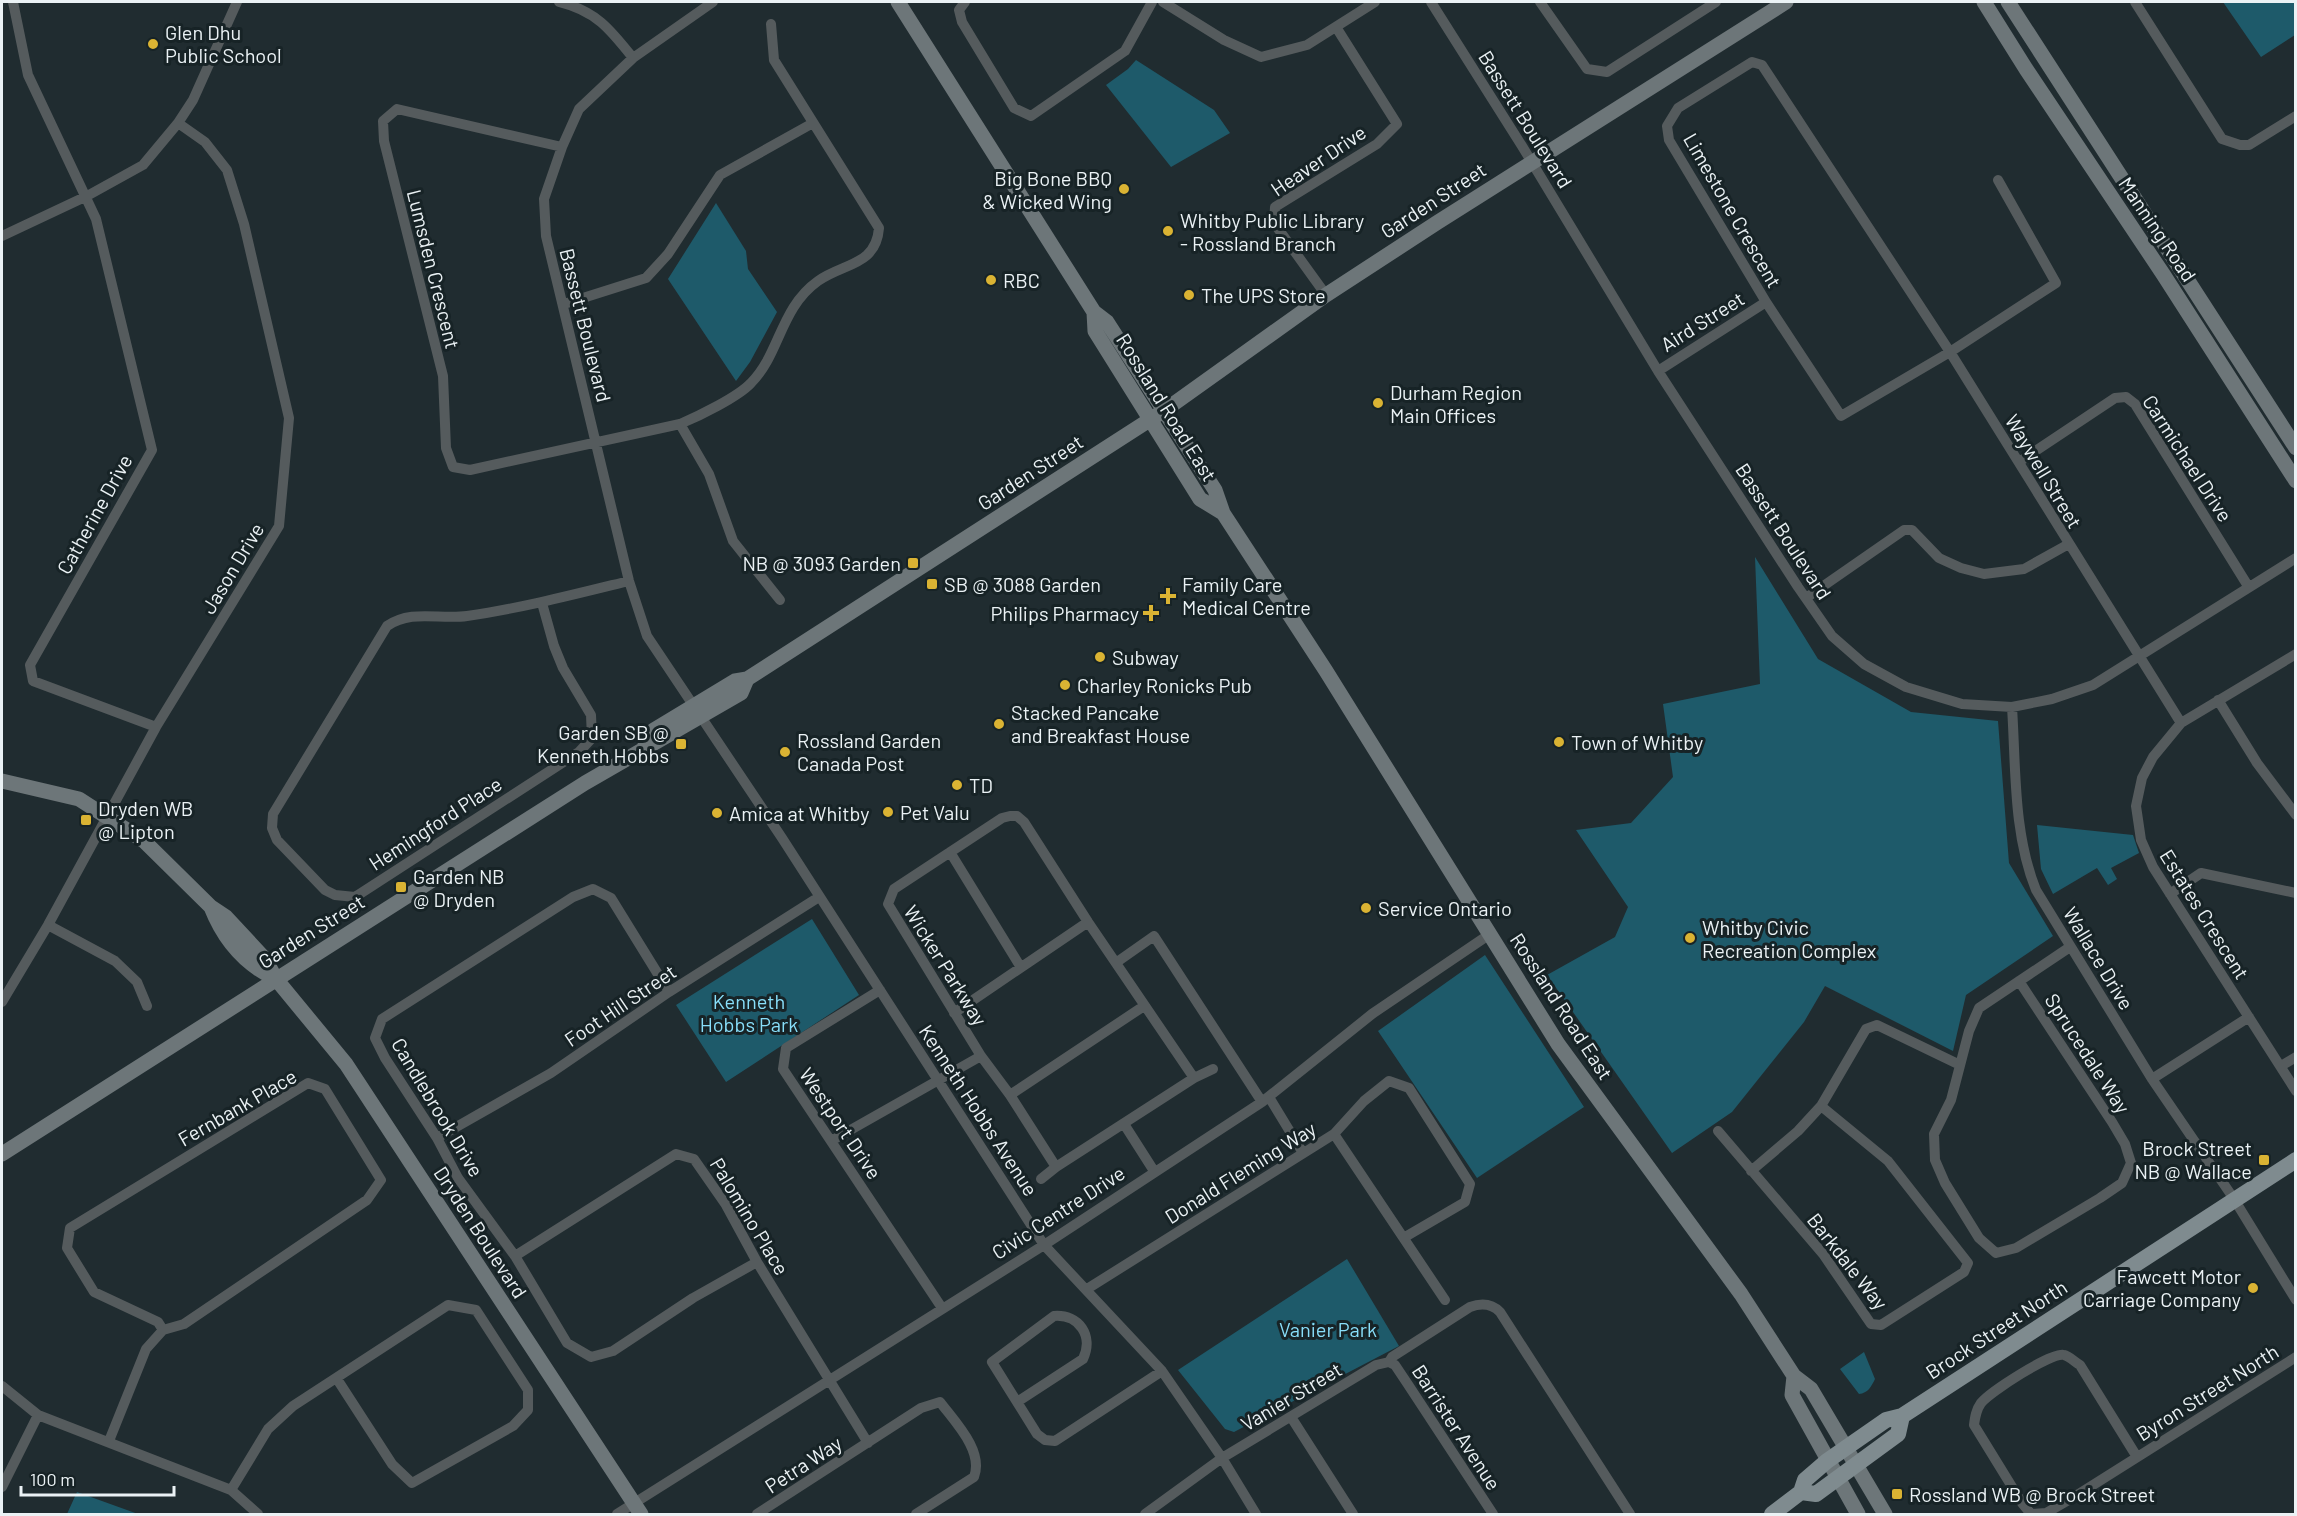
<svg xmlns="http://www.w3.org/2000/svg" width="2297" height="1516" viewBox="0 0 2297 1516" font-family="Barlow,sans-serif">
<rect width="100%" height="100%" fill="#202c30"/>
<path fill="#1e5a6a" d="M2223 2H2295V35L2261 57Z
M1136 60 1214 110 1230 133 1171 167 1106 85 1128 69Z
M716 203 746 251 748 269 777 312 750 362 736 381 668 279Z
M1755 557 1818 659 1911 712 1998 721 2009 863 2053 936 1966 995 1953 1051 1825 986 1804 1022 1732 1112 1672 1153 1547 975 1615 937 1628 907 1576 830 1631 823 1673 777 1663 704 1760 684Z
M2037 825 2133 835 2139 853 2111 868 2117 879 2108 885 2097 868 2053 894 2041 869Z
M812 919 859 995 726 1082 676 1005Z
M1485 955 1584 1107 1477 1178 1378 1031Z
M1347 1259 1399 1346 1234 1432 1225 1429 1178 1370Z
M1864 1352 1875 1379C1871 1387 1868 1393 1859 1394L1840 1369Z
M77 1492 138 1514H67Z"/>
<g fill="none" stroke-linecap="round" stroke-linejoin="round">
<path stroke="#555b5d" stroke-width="10" d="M13 2 28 75 96 219 152 450 30 665 33 681 156 727
M559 2C596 11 610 29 633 58
M713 2 633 58 579 109 562 147 544 199 546 236 629 581 647 636 782 838 1044 1245 1162 1371 1222 1458 1256 1514
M965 2 959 10 962 22 1014 108 1031 116 1125 51 1152 2
M1163 2 1224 40 1261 57 1307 45 1375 2
M1431 2 1522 146 1658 371 1798 587 1832 636 1864 664 1906 687 1962 704 2012 707 2052 699 2093 685 2296 558
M1540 2 1587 69 1607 72 1716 2
M2135 2 2222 139 2240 145H2249L2296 116
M562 147 397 109 383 121 384 141 443 376 446 448 453 467 470 470 680 424C699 416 738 397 751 383 780 354 780 308 818 281 843 263 876 266 879 228L774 60 771 24
M1998 180 2056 283 1950 352 1841 416 1766 302 1669 140 1667 126 1678 108 1752 62 1762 65 1950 352 2181 723
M2 236 87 196 143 165 178 123 193 100 237 2
M1326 295 1274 223 1275 207 1377 144 1397 124 1336 27
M564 304 646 278 668 254 720 175 813 123
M1658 371 1766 302
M680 424 709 474 733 541 780 600
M2019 462 2115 398 2126 397 2135 404 2248 586
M1806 598 1904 530H1912L1939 558 1961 568 1984 574 2024 569 2067 545
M542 603 554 646 563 668 591 715 592 738 579 752 355 897 335 895 325 890 277 840 272 828 273 814 387 626C412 609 439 620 467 616 522 608 576 594 629 581
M2296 654 2181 723 2153 757 2142 778 2136 806 2141 840 2153 867 2296 1091
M2218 700 2257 763 2296 815
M2012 707C2016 768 2013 833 2036 890L2152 1079 2234 1199 2296 1300
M1010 816H1017L1024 822 1088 922 1194 1078 1056 1167 1010 1095 981 1056 888 904 894 889 1002 818Z
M950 852 1020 966
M2170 894 2201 873 2296 893
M48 925 115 961 137 982 147 1006
M1117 962 1154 936 1262 1102
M2019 981 2112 1122 2125 1144 2131 1163 2122 1183 2100 1198 2016 1248 1996 1253 1979 1238 1945 1183 1935 1160 1934 1134 1951 1100 1969 1031 1979 1008 2070 947
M880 990 786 1048 783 1069 942 1308
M669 992 611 898 593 889 573 897 382 1019 375 1038 385 1058 437 1138 458 1178 515 1256 567 1343 591 1357 613 1351 693 1298 757 1262
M2 1002 48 925 156 727 279 526 289 418 244 224 227 170 205 142 178 123
M954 1013 1088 922
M2281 1066 2296 1057
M1194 1078 1213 1069
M2152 1079 2249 1017
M1010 1095 1144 1006
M1269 1097 1303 1153
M1124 1124 1154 1171
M1718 1131 1823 1254 1871 1324 1881 1325 1964 1272 1968 1263 1888 1161 1821 1106
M1334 1134 1364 1101 1389 1081 1409 1088 1470 1184 1465 1202 1405 1237
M437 1138 551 1073 669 992 819 897
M831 1141 981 1056
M1751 1171 1798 1131 1821 1106 1866 1029 1877 1025 1960 1065
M1041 1179 1056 1167
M515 1256 676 1154 694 1159 726 1205 757 1262 868 1443
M1087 1289 1334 1134 1445 1300
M1389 1362 1395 1365 1409 1386 1493 1514
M2 1386 38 1415 231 1490 258 1514
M1017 1402 1083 1359C1094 1336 1079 1314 1054 1316L992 1362 1037 1434 1045 1440 1055 1441 1162 1371
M1291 1417 1353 1514
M109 1441 146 1349 163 1330 184 1324 367 1200 381 1180 325 1089 308 1083 70 1228 67 1248 94 1292 158 1322 163 1330
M2137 1457 2080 1365C2075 1362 2069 1356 2064 1355 2051 1352 1990 1392 1981 1403 1976 1410 1975 1417 1974 1425L2022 1503 2031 1514 2046 1513 2074 1497 2296 1357
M2 1487 38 1415
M231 1490 268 1429 293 1406 448 1305 476 1310 528 1390V1410L513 1426 412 1483 392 1464 337 1379
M617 1514 1044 1245 1262 1102 1372 1014 1490 934
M757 1514 921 1408 940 1402C955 1422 984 1451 974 1477L916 1514
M1145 1514 1222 1458 1376 1365 1389 1362 1392 1357 1470 1307C1481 1303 1491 1303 1500 1312L1630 1514"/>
<path stroke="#6d7679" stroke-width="15" d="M898 2 1094 312 1107 322 1215 490 1223 513 1326 671 1558 1044 1741 1294 1794 1376 1811 1389 1885 1514
M1984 2 2026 69 2163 274 2296 481
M2008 2 2296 448
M1094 312 1095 331 1200 499 1223 513
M645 745 654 730 735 681 747 679 1165 410 1326 295 1438 222 1786 2
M2 781 79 799 144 841 211 907 226 917 265 959 276 979 346 1064 641 1514
M211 907C224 940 244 964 276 979
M2 1154 585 783 741 693 747 679
M1794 1376 1792 1395 1858 1514"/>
<path stroke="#7f8b8f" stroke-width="16" d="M1801 1492 1816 1494 1898 1434 1902 1416
M1772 1514 1801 1492 1805 1480 1827 1461 1886 1420 1902 1416 2296 1160"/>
</g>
<g fill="#dab333" stroke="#172326" stroke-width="2">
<circle cx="153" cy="44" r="6"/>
<circle cx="1124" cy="189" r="6"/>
<circle cx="1168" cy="231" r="6"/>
<circle cx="991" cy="280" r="6"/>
<circle cx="1189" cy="295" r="6"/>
<circle cx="1378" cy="403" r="6"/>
<rect x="907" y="557" width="12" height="12" rx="3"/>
<rect x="926" y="578" width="12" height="12" rx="3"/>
<path d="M1165 587h6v6h6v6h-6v6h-6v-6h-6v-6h6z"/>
<path d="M1148 604h6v6h6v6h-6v6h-6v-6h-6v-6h6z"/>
<circle cx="1100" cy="657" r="6"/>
<circle cx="1065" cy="685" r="6"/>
<circle cx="999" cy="724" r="6"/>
<circle cx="1559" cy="742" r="6"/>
<rect x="675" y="738" width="12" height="12" rx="3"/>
<circle cx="785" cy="752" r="6"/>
<circle cx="957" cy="785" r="6"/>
<circle cx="888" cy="812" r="6"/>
<circle cx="717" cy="813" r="6"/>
<rect x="80" y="814" width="12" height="12" rx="3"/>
<rect x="395" y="881" width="12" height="12" rx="3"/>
<circle cx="1366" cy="908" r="6"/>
<circle cx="1690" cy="938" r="6"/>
<rect x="2258" y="1154" width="12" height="12" rx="3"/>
<circle cx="2253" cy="1288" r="6"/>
<rect x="1891" y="1488" width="12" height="12" rx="3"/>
</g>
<g text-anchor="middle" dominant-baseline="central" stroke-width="6" stroke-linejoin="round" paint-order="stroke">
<g font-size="20" fill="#ebf2f5" stroke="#172326" text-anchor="start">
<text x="165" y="32">Glen Dhu<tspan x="165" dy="23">Public School</tspan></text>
<text x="1112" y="178" text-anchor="end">Big Bone BBQ<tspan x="1112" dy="23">&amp; Wicked Wing</tspan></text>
<text x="1180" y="220">Whitby Public Library<tspan x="1180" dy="23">- Rossland Branch</tspan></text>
<text x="1003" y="280">RBC</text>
<text x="1201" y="295">The UPS Store</text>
<text x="1390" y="392">Durham Region<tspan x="1390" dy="23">Main Offices</tspan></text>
<text x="901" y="563" text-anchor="end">NB @ 3093 Garden</text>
<text x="944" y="584">SB @ 3088 Garden</text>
<text x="1182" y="584">Family Care<tspan x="1182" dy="23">Medical Centre</tspan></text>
<text x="1139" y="613" text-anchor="end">Philips Pharmacy</text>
<text x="1112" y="657">Subway</text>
<text x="1077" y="685">Charley Ronicks Pub</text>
<text x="1011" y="712">Stacked Pancake<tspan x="1011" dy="23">and Breakfast House</tspan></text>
<text x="669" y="732" text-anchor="end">Garden SB @<tspan x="669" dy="23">Kenneth Hobbs</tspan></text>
<text x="797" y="740">Rossland Garden<tspan x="797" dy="23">Canada Post</tspan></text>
<text x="1571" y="742">Town of Whitby</text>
<text x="969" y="785">TD</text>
<text x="98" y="808">Dryden WB<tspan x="98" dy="23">@ Lipton</tspan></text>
<text x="900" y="812">Pet Valu</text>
<text x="729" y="813">Amica at Whitby</text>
<text x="413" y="876">Garden NB<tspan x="413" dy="23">@ Dryden</tspan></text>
<text x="1378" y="908">Service Ontario</text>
<text x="1702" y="927">Whitby Civic<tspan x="1702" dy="23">Recreation Complex</tspan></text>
<text x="2252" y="1148" text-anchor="end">Brock Street<tspan x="2252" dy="23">NB @ Wallace</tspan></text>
<text x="2241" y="1276" text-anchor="end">Fawcett Motor<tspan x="2241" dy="23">Carriage Company</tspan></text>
<text x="1909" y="1494">Rossland WB @ Brock Street</text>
</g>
<g font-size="20" fill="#ebf2f5" stroke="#172326">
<text transform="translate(1526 119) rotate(58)">Bassett Boulevard</text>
<text transform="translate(1318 160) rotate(-34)">Heaver Drive</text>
<text transform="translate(1433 200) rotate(-33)">Garden Street</text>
<text transform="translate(1733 210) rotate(60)">Limestone Crescent</text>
<text transform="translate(2158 229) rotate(56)">Manning Road</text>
<text transform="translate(434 269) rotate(76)">Lumsden Crescent</text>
<text transform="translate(1702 321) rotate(-32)">Aird Street</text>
<text transform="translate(586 325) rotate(76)">Bassett Boulevard</text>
<text transform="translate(1167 407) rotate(58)">Rossland Road East</text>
<text transform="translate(2188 458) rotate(57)">Carmichael Drive</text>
<text transform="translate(2044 471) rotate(59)">Waywell Street</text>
<text transform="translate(1030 472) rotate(-33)">Garden Street</text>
<text transform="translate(94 514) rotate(-61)">Catherine Drive</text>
<text transform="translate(1784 531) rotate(57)">Bassett Boulevard</text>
<text transform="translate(232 568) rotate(-59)">Jason Drive</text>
<text transform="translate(435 823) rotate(-33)">Hemingford Place</text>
<text transform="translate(2205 914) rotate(58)">Estates Crescent</text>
<text transform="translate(311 931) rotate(-32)">Garden Street</text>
<text transform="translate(2099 958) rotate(59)">Wallace Drive</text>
<text transform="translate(946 965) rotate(58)">Wicker Parkway</text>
<text transform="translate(620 1005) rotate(-34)">Foot Hill Street</text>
<text transform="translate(1562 1006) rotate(57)">Rossland Road East</text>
<text transform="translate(2088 1053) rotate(57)">Sprucedale Way</text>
<text transform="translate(237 1107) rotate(-30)">Fernbank Place</text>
<text transform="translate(438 1107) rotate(59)">Candlebrook Drive</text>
<text transform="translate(979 1110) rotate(57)">Kenneth Hobbs Avenue</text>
<text transform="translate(841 1123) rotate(56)">Westport Drive</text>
<text transform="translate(1240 1172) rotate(-32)">Donald Fleming Way</text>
<text transform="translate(1058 1212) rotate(-33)">Civic Centre Drive</text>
<text transform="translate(750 1216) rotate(59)">Palomino Place</text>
<text transform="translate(481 1232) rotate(57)">Dryden Boulevard</text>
<text transform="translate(1848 1261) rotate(52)">Barkdale Way</text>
<text transform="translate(1996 1329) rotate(-33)">Brock Street North</text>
<text transform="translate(2207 1392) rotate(-32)">Byron Street North</text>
<text transform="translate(1291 1396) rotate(-31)">Vanier Street</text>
<text transform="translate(1457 1427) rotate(57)">Barrister Avenue</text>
<text transform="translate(803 1464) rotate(-33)">Petra Way</text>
</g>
<g font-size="20" fill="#88def9" stroke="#172326">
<text x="749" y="1001">Kenneth<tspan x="749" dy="23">Hobbs Park</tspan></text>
<text x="1328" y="1329">Vanier Park</text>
</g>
</g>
<rect width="2297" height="1516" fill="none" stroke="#ebf2f5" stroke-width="6"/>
<path d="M21 1486v9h153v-9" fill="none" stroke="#ebf2f5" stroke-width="3"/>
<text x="30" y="1486" font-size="18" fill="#ebf2f5" stroke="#172326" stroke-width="4.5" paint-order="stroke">100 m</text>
</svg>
